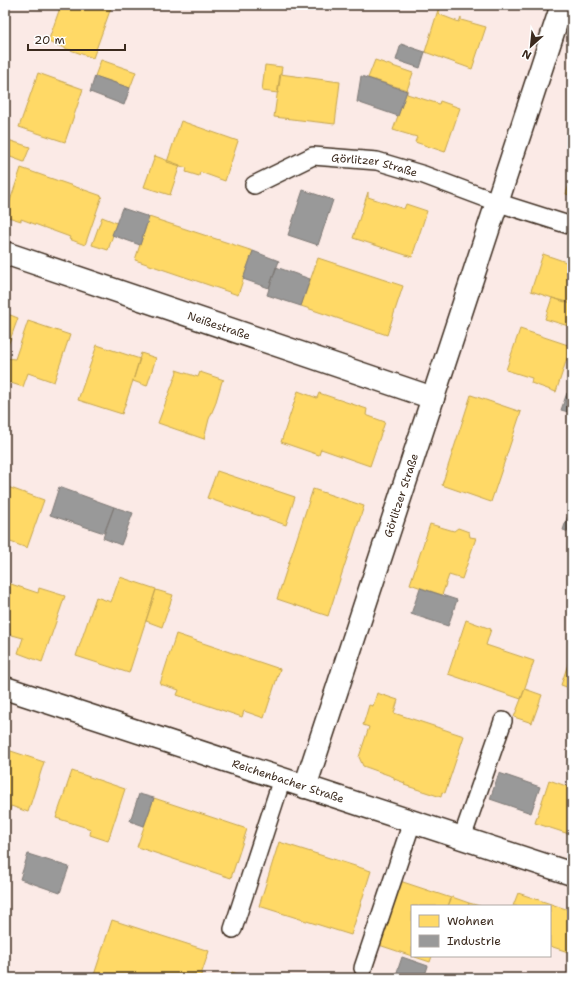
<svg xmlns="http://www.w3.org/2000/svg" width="577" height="983" viewBox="0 0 577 983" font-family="'Shantell Sans',sans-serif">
<rect width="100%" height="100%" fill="#fbeae6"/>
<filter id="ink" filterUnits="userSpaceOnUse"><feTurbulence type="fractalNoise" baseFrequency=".025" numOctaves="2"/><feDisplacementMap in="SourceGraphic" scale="8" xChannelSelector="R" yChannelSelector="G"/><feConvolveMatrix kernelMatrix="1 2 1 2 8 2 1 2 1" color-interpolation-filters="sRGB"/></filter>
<g filter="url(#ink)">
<path fill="#ffd966" stroke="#c4a450" d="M61 5H112L93 58 48 42Z
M438 10 440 11 438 14 459 22 461 17V20L486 27 472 69 425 52Z
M101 60 136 72 130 88 95 76Z
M375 60 413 73 407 90 368 78Z
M265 65 282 67 278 93 262 91Z
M38 73 83 89 65 142 19 127Z
M280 74 340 82 335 124 274 117Z
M407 90V94L439 104 440 101 460 108 445 152 415 142 417 137 393 130Z
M181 121 238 141 225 181 200 172 199 176 186 172 187 168 167 162Z
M5 139 30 147 24 162 5 155Z
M155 156 180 165 170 195 144 187Z
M21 168 102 196 85 245 69 239 70 237 21 219V221L5 216Z
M572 175V196L566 194Z
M368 192V197L404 209 406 204 427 211 412 257 353 238Z
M102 217 117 223 108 250 92 245Z
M149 217 253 251 238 295 135 260Z
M543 254 572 264 571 304 531 291Z
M318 258 403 286 387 335 301 306Z
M552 298 572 303V327L545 319Z
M5 313 18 318 6 351H5Z
M28 321 70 335 54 382 28 373 23 387 5 381V358L15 359Z
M520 329 571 346 556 392 531 383 532 378 506 370Z
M97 345 140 359 122 414 78 400Z
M141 353 156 358 147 386 133 381Z
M176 370 198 377 200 372 224 380 222 381 215 405 209 419 204 439 158 423 177 372Z
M298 391 317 398 319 393 367 409 366 415 385 422 370 466 321 449 319 455 281 442Z
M471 395 521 412 491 502 442 485Z
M217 471 295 497 286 525 207 498Z
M5 486 44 500 27 548 5 540Z
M313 489 364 506 328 616 277 599Z
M430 524 454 531 458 528 469 532 470 537 476 538 462 579 449 575 442 595 410 584Z
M120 577 156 589 129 673 76 656 96 597 111 602Z
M5 582 38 593 39 588 65 596 42 662 18 653 23 638 5 633Z
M156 590 173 595 162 627 146 621Z
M466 620 491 629 486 645 534 661 521 699 448 674Z
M176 634 280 669 264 718 244 711 242 717 177 695 179 690 160 684Z
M572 652V689L561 685Z
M525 689 542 695 532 723 514 717Z
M377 693 398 700 394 713 464 736 445 793 442 792 441 797 404 785 405 783 394 779V777L363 766 359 757 369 727 363 725 369 705 373 706Z
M5 749 44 762 28 812 11 806 9 812 5 810Z
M72 771 125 789 108 841 90 835 91 829 56 818Z
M549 780 572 788V835L535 823Z
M154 798 247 829 231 878 137 847Z
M279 842 371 871 351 935 259 906Z
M400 881 451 898 448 906H412V956H432L430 962 379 945Z
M518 893 572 911 571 953 550 946V906H513Z
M452 897 469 903 468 906H448Z
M469 903 480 906H468Z
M112 920 209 951 200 978H93Z
M232 972 249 978H230Z"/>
<path fill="#999" stroke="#7d7874" d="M401 44 425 52 420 68 396 60Z
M95 76 130 88 124 105 90 92Z
M361 76 407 91 398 116 357 102Z
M303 190 333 200 318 245 288 235Z
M122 208 149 217 140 245 112 235Z
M253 251 279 261 269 288 243 279Z
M276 267 310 279 301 306 267 295Z
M567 393 572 395V413L561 410Z
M59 487 114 507 104 533 50 515Z
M572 503V533L563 530Z
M114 507 133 513 121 545 103 538Z
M420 588 457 600 448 626 411 614Z
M499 773 540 787 531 813 490 799Z
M139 794 154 798 144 826 130 821Z
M28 854 69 867 60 893 20 879Z
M402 957 428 966 424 978H395Z"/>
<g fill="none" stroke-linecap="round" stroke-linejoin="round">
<g stroke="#3b2a1e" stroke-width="20">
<g id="service">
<path id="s1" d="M254 185 313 156 377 161 424 175 496 202 572 226"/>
<path d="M462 838 503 721"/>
<path d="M233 929 282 779"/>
<path d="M363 968 412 822"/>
</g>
</g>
<g stroke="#3b2a1e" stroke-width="25">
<g id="minor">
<path id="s2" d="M5 253 433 398"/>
<path id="s3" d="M5 688 572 874"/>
<path id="s4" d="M305 787 562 5"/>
</g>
</g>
<use href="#service" stroke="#fff" stroke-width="17"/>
<use href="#minor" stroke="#fff" stroke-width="22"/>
</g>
</g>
<g text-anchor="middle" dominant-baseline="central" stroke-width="4" stroke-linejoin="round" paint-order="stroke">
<g font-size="11" fill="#3b2a1e" stroke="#fff">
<text stroke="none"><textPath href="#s1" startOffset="128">Görlitzer Straße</textPath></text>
<text stroke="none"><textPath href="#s2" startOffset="226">Neißestraße</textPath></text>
<text stroke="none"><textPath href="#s4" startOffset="307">Görlitzer Straße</textPath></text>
<text stroke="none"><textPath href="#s3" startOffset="298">Reichenbacher Straße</textPath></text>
</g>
</g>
<rect width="577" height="983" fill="none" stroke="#fff" stroke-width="20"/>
<rect x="10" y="10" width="557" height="963" fill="none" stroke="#3b2a1e" stroke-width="1.5" filter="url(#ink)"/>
<rect x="411" y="905" width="140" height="52" fill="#ffffff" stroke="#b1aaa5"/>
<rect x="419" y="915" width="20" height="12" fill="#ffd966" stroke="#b1aaa5"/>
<text x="447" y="925" font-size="12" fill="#3b2a1e">Wohnen</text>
<rect x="419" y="935" width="20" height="12" fill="#999999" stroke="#b1aaa5"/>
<text x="447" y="945" font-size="12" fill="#3b2a1e">Industrie</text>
<g transform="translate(531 46) rotate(207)" stroke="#ffffff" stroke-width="3" paint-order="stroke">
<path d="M0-3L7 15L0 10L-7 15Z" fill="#3b2a1e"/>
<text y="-6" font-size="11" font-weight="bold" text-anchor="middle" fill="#3b2a1e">N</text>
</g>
<path d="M28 44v6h97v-6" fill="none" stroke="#3b2a1e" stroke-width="2"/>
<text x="34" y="44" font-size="12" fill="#3b2a1e" stroke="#ffffff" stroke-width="3" paint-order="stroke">20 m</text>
</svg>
